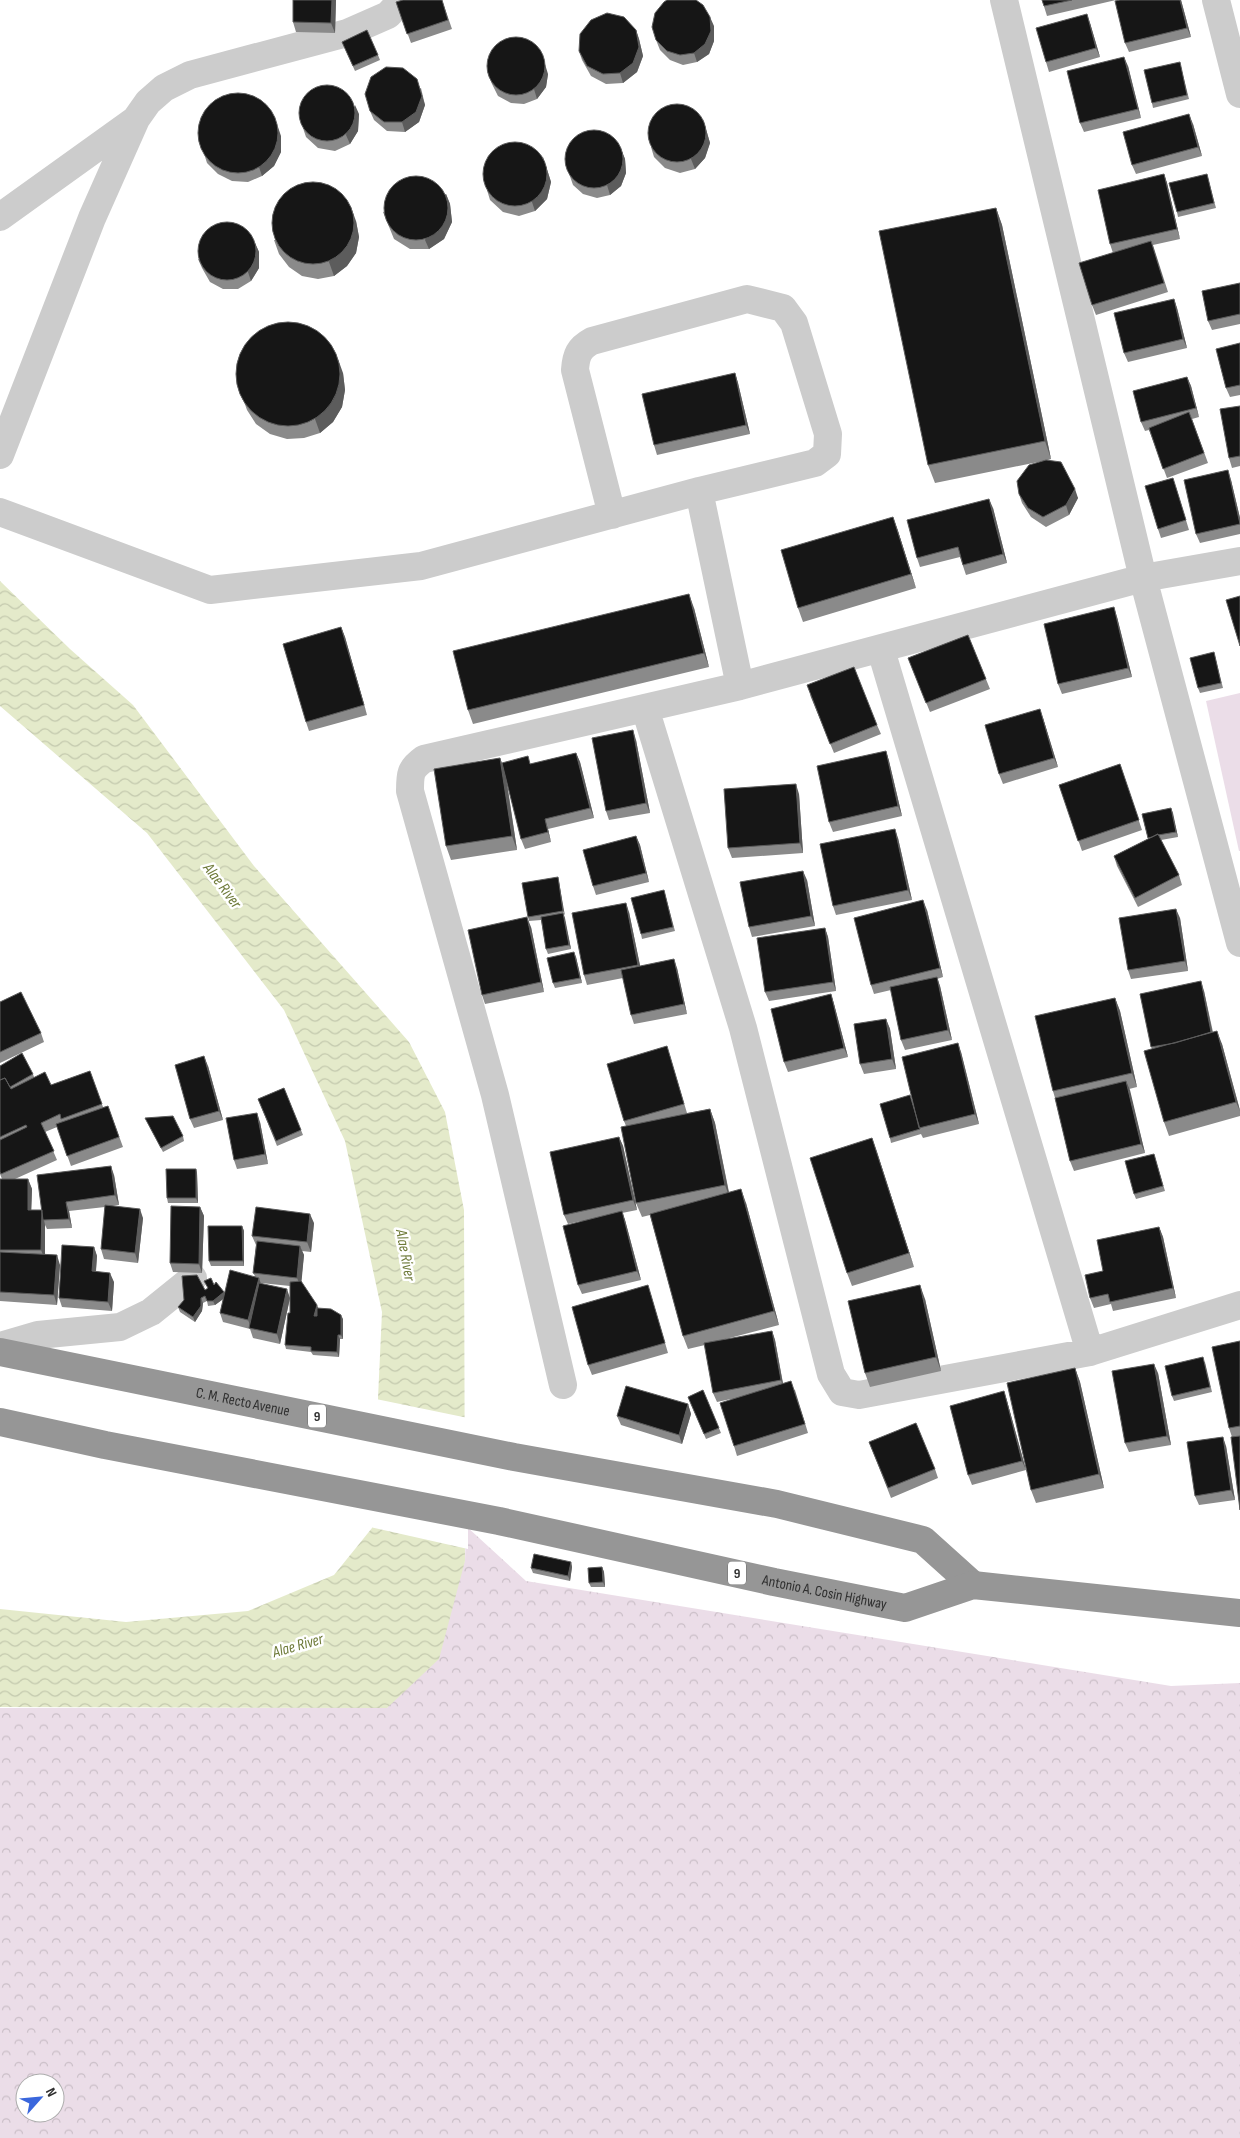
<svg xmlns="http://www.w3.org/2000/svg" width="1240" height="2138" viewBox="0 0 1240 2138" font-family="'Sofia Sans Condensed',sans-serif">
<defs>
<pattern id="forest-crowns" width="20" height="18" patternUnits="userSpaceOnUse" patternTransform="scale(1.25)"><rect width="20" height="18" fill="#ebdde8"/><path d="M2 6a3 3 0 1 1 6 0M12 15a3 3 0 1 1 6 0" fill="none" stroke="#cabec7"/></pattern>
<pattern id="water-waves" width="16" height="10" patternUnits="userSpaceOnUse" patternTransform="scale(1.25)"><rect width="16" height="10" fill="#e4eaca"/><path d="M0 5q4-4 8 0t8 0" fill="none" stroke="#c4c9ae"/></pattern>
</defs>
<rect width="100%" height="100%" fill="#fff"/>
<path fill="url(#forest-crowns)" fill-rule="evenodd" d="M466 1526 526 1581 1171 1686 1240 1683V2138H0V1708H387L465 1561ZM25 2083H55V2113H25Z"/>
<path fill="#ebdde8" d="M1240 693V851H1239L1206 701Z"/>
<path fill="url(#water-waves)" d="M0 581 70 649 133 705 254 866 409 1042 445 1112 464 1210 465 1561 439 1659 387 1708 0 1707V1609L126 1622 248 1611 334 1575 372 1528 382 1312 345 1141 284 1010 147 833 0 706Z"/>
<path fill="#fff" d="M376 1399 468 1418V1549L370 1527Z"/>
<g fill="none" stroke-linecap="round" stroke-linejoin="round">
<path stroke="#ccc" stroke-width="28" d="M1004 0 1143 578 1240 943
M1216 0 1240 94
M0 217 135 120
M0 455 92 218 136 119 148 102 164 88 190 75 347 33 388 15 402 0
M699 491 740 686
M0 512 210 590 421 566 699 491 815 463 827 454 828 434 794 323 783 308 747 299 592 341C579 348 576 355 575 370L612 515
M881 650 1090 1352
M645 708 743 1028 831 1374 842 1392 859 1395 1090 1352 1240 1305
M0 1346 38 1335 120 1327 151 1312 193 1278
M563 1385 495 1095 410 791C410 774 410 769 424 759L740 686 1143 578 1240 561"/>
<g stroke="#969696" stroke-width="28">
<path id="s1" d="M0 1352 514 1457 777 1504 923 1540 973 1585"/>
<path id="s2" d="M0 1422 105 1445 499 1521 774 1582 905 1608 973 1585 1240 1613"/>
</g>
</g>
<path fill="#8a8a8a" d="M336 0 335 33 296 32 293 22Z
M442 0 452 29 411 43 396 2Z
M1042 0H1116L1047 16Z
M1181 0 1191 37 1129 52 1125 43Z
M1090 23 1100 57 1049 72 1046 62Z
M714 26V41L709 54 697 62 683 65 670 60 660 50 656 40Z
M636 30 639 39 643 56 637 72 623 83 606 84 591 76 582 60 579 51Z
M342 42 378 55 380 60 355 71Z
M1128 66 1141 118 1084 132 1080 123Z
M1181 67 1189 99 1153 108 1152 103Z
M488 74H548L546 87 537 99 524 104 511 103 498 96 492 84Z
M421 88 425 105 419 122 405 132 387 131 374 120 370 111Z
M359 114 358 131 350 144 335 151 318 148 306 137 303 128Z
M1193 124 1202 156 1136 174 1132 165Z
M706 129 710 143 705 158 695 169 680 173 665 168 654 157 651 147Z
M281 136V152L274 166 262 176 248 182 232 181 218 174 207 163 199 138Z
M621 149 625 159 626 173 621 186 610 195 597 198 583 194 573 185 565 162Z
M546 166 551 182 547 199 535 211 519 216 503 212 490 200 487 190Z
M1164 174 1167 183 1180 239 1153 245 1168 292 1096 315 1092 305 1113 253 1110 244Z
M1207 174 1216 208 1178 217 1177 212Z
M446 194 450 204 452 222 444 239 429 249H410L394 239 383 212Z
M996 208 1002 225 1051 459 1048 460 1078 498 1069 515 1046 527 1031 517 1022 503 1019 494 1043 461 935 483 928 465Z
M356 221 359 237 356 253 347 266 334 276 318 279 302 276 289 267 279 254 274 240Z
M255 243 259 252V268L251 281 238 289H223L210 282 202 268 198 259Z
M1240 283V324L1212 330 1208 321Z
M1174 299 1177 308 1187 348 1128 362 1124 353Z
M1240 343V395L1230 397 1226 388Z
M343 373 345 390 342 407 333 422 320 433 304 438 287 439 270 434 256 424 247 410 242 396Z
M735 373 738 383 750 434 657 455 654 445Z
M1187 377 1191 386 1199 417 1192 419 1208 463 1167 478 1149 430 1145 431 1141 422Z
M1240 406V466L1232 468 1229 458Z
M1231 480 1240 518V534L1200 543 1196 534Z
M1176 487 1189 530 1161 538 1158 529Z
M993 508 1007 563 966 575 960 557 920 567 917 558Z
M893 517 898 531 916 588 803 622 798 608Z
M694 608 709 667 473 724 468 710Z
M1117 617 1132 677 1062 694 1058 684Z
M341 627 345 637 367 715 309 731 306 722Z
M968 635 990 689 930 712 908 658Z
M1214 652 1223 688 1200 693 1198 688Z
M810 695 877 725 881 734 834 753Z
M1043 718 1058 767 1003 784 999 774Z
M636 740 650 813 609 820 606 811Z
M886 751 889 761 902 816 833 832 829 822Z
M576 753 580 762 594 818 548 829 551 842 525 849 521 839 507 782 517 850 451 860 446 846 500 758 502 763 531 764Z
M1120 764 1142 830 1082 851 1059 785Z
M799 794 803 853 732 858 728 848Z
M1171 808 1178 837 1161 840 1179 875 1182 885 1138 907 1117 866 1114 856 1148 839 1142 814Z
M636 836 640 845 649 882 596 895 593 886Z
M898 838 912 900 836 915 833 906Z
M558 877 559 882 564 916 571 949 548 954 546 949 541 920 529 921 528 917Z
M807 880 815 926 752 937 749 927Z
M664 890 675 931 642 939 641 934Z
M927 910 943 977 937 979 940 986 952 1040 905 1050 901 1040 891 990 874 994 871 985Z
M629 912 640 966 677 968 687 1014 634 1024 631 1015 623 978 587 985 584 975Z
M1180 918 1188 971 1131 979 1128 970Z
M531 927 544 992 485 1004 482 995Z
M825 928 828 937 836 991 769 1001 765 992Z
M576 957 582 983 555 988 553 983Z
M1204 991 1213 1032 1222 1044 1240 1110V1116L1169 1136 1164 1122 1152 1049 1140 994Z
M831 994 834 1004 848 1057 788 1072 784 1062Z
M1115 998 1120 1011 1137 1087 1129 1089 1145 1153 1074 1171 1070 1161 1055 1098 1053 1091Z
M0 1002 41 1033 44 1042 0 1063Z
M886 1019 890 1029 896 1069 864 1074 860 1064Z
M961 1052 979 1124 923 1138 921 1134 891 1143 890 1138Z
M670 1056 687 1113 710 1109 715 1123 729 1192 746 1203 779 1325 722 1340 772 1331 775 1340 783 1383 795 1390 808 1433 737 1456 734 1446 731 1399 717 1402 713 1393 705 1345 688 1349 683 1336 650 1215 642 1217 636 1203 626 1126 624 1121Z
M0 1066 33 1074 34 1077 51 1085 90 1071 103 1107 108 1106 123 1147 71 1166 57 1127 45 1132 57 1160 15 1179H28L32 1189 31 1210H42L114 1175 119 1205 112 1206 143 1218 138 1263 104 1259 101 1249 105 1207 69 1211 72 1228 47 1229 45 1225V1254L60 1265 57 1305 0 1301V1179H2L0 1174Z
M208 1066 223 1120 194 1128 190 1119Z
M284 1088 303 1135 277 1146 258 1099Z
M145 1118 183 1136 184 1141 163 1152Z
M260 1122 268 1164 237 1169 234 1160Z
M619 1137 623 1146 637 1210 622 1213 625 1220 641 1280 582 1294 578 1285 581 1221 568 1224 564 1215Z
M872 1138 914 1267 852 1286 847 1273Z
M1154 1154 1165 1191 1136 1199 1134 1194Z
M196 1169 197 1173 198 1203H168L167 1198Z
M200 1207 204 1216 202 1273 173 1272 170 1263Z
M314 1223 311 1252 302 1251 304 1255 301 1281 318 1308 343 1319V1339H340L339 1357 313 1355 311 1352 286 1349 285 1345 290 1313V1286L261 1283 290 1298 280 1344 253 1338 250 1329 223 1322 220 1313 223 1299 215 1305 208 1306 207 1301 203 1303 202 1311 195 1322 180 1312 178 1307 214 1285 224 1292 255 1276 253 1273 256 1245 252 1236Z
M242 1226 244 1231V1266H211L209 1261Z
M1159 1227 1163 1237 1176 1298 1113 1311 1111 1304 1094 1308 1090 1298 1103 1271Z
M94 1247 97 1256 96 1272 114 1282 112 1311 62 1307 59 1298Z
M651 1295 668 1353 592 1375 588 1365Z
M925 1299 941 1371 870 1387 865 1373Z
M1240 1341V1510L1232 1437 1229 1428Z
M1205 1362 1212 1392 1174 1401 1172 1396Z
M1075 1368 1080 1382 1104 1488 1036 1503 1031 1490Z
M1158 1373 1171 1445 1129 1452 1125 1443Z
M703 1390 721 1433 706 1439 688 1397Z
M1004 1391 1007 1401 1026 1470 972 1485 968 1475Z
M688 1404 691 1414 682 1444 621 1425 617 1416Z
M869 1442 935 1469 938 1478 891 1498Z
M1226 1446 1235 1500 1199 1505 1195 1496Z
M571 1562 572 1567 570 1581 533 1573 531 1568Z
M602 1567 604 1572 605 1587H591L589 1583Z"/>
<path fill="#5c5c5c" d="M332 0H336L335 33 331 23Z
M1180 0H1181L1191 37 1187 28Z
M1087 14 1090 23 1100 57 1096 48Z
M710 17 714 26V41L709 54 697 62 694 53Z
M636 30 639 39 643 56 637 72 623 83 620 73Z
M541 51 548 74 546 87 537 99 534 89Z
M1124 57 1128 66 1141 118 1138 109Z
M417 79 425 105 419 122 405 132 402 122Z
M355 105 359 114 358 131 350 144 346 135Z
M1189 114 1193 124 1202 156 1198 147Z
M703 119 710 143 705 158 695 169 691 159Z
M278 127 281 136V152L274 166 262 176 259 167Z
M621 149 625 159 626 173 621 186 610 195 607 185Z
M543 157 551 182 547 199 535 211 532 202Z
M1164 174 1167 183 1180 239 1177 229Z
M446 194 450 204 452 222 444 239 429 249 425 240Z
M351 207 356 221 359 237 356 253 347 266 334 276 329 262Z
M996 208 1002 225 1051 459 1045 441Z
M255 243 259 252V268L251 281 248 272Z
M1174 299 1177 308 1187 348 1183 339Z
M338 359 343 373 345 390 342 407 333 422 320 433 315 419Z
M735 373 738 383 750 434 746 425Z
M1187 377 1191 386 1199 417 1196 408Z
M1228 470 1231 480 1240 518V523Z
M1075 489 1078 498 1069 515 1066 505Z
M989 499 993 508 1007 563 1003 554Z
M893 517 898 531 916 588 911 574Z
M689 594 694 608 709 667 704 653Z
M1114 607 1117 617 1132 677 1128 668Z
M341 627 345 637 367 715 364 705Z
M1040 709 1043 718 1058 767 1054 758Z
M633 730 636 740 650 813 646 803Z
M886 751 889 761 902 816 898 806Z
M576 753 580 762 594 818 590 808Z
M500 758 505 772 517 850 512 836Z
M796 784 799 794 803 853 800 843Z
M1171 808 1173 813 1178 837 1176 832Z
M545 819 548 829 551 842 548 832Z
M895 829 898 838 912 900 908 890Z
M636 836 640 845 649 882 646 873Z
M803 871 807 880 815 926 811 916Z
M558 877 559 882 565 916 563 911Z
M923 900 927 910 943 977 940 968Z
M626 903 629 912 642 975 638 965Z
M1176 909 1180 918 1188 971 1185 961Z
M563 913 565 918 571 949 569 945Z
M527 917 531 927 544 992 541 982Z
M825 928 828 937 836 991 833 982Z
M574 952 576 957 582 983 580 978Z
M674 959 677 968 687 1014 684 1004Z
M937 977 940 986 952 1040 948 1030Z
M1201 981 1204 991 1215 1045 1212 1035Z
M831 994 834 1004 848 1057 844 1048Z
M1115 998 1120 1011 1137 1087 1132 1073Z
M886 1019 890 1029 896 1069 892 1059Z
M1217 1031 1222 1044 1240 1111 1236 1102Z
M958 1043 961 1052 979 1124 975 1114Z
M204 1056 208 1066 223 1120 219 1111Z
M1126 1081 1130 1090 1145 1153 1141 1144Z
M710 1109 715 1123 730 1199 725 1185Z
M257 1113 260 1122 268 1164 265 1154Z
M619 1137 623 1146 637 1210 633 1200Z
M872 1138 877 1152 914 1267 909 1253Z
M111 1166 114 1175 119 1205 115 1195Z
M196 1169 197 1173 198 1203 196 1198Z
M28 1179 32 1189 31 1220 28 1210Z
M741 1189 746 1203 779 1325 774 1311Z
M66 1202 69 1211 72 1228 69 1219Z
M200 1207 204 1216 202 1273 199 1264Z
M140 1209 143 1218 138 1263 135 1253Z
M42 1210 45 1225V1260L41 1250Z
M622 1211 625 1220 641 1280 637 1271Z
M310 1214 314 1223 311 1252 307 1242Z
M242 1226 244 1231V1266L243 1261Z
M1159 1227 1163 1237 1176 1298 1173 1288Z
M300 1246 304 1255 301 1287 297 1278Z
M94 1247 97 1256 95 1281 92 1271Z
M57 1255 60 1265 57 1305 54 1295Z
M110 1273 114 1282 112 1311 108 1302Z
M259 1278 262 1287 252 1330 248 1320Z
M920 1285 925 1299 941 1371 936 1357Z
M287 1289 290 1298 280 1344 277 1334Z
M224 1292 226 1297 215 1305 213 1301Z
M201 1298 203 1303 202 1311 195 1322 193 1317Z
M317 1305 319 1310 316 1321 314 1316Z
M341 1315 343 1319V1339L341 1335Z
M772 1331 775 1340 784 1390 781 1380Z
M338 1335 340 1339 339 1357 337 1352Z
M1154 1364 1158 1373 1171 1445 1167 1436Z
M1075 1368 1080 1382 1104 1488 1099 1474Z
M1004 1391 1007 1401 1026 1470 1022 1461Z
M688 1404 691 1414 682 1444 679 1435Z
M1223 1437 1226 1446 1235 1500 1231 1490Z
M571 1562 572 1567 570 1581 568 1576Z
M602 1567 604 1572 605 1587 603 1582Z"/>
<path fill="#161616" stroke="#5c5c5c" d="M293 0H332L331 23 293 22Z
M403 0H442L448 20 407 34 396 2Z
M667 0H696L703 5 710 17 711 31 705 44 694 53 680 55 667 51 656 40 652 27 655 13 664 2Z
M1042 0H1072L1044 6Z
M1120 0H1180L1187 28 1125 43 1115 1Z
M607 13 624 17 636 30 639 47 633 63 620 73 603 74 587 66 579 51 580 34 591 20Z
M1087 14 1096 48 1046 62 1036 28Z
M367 30 378 55 353 66 342 42Z
M487 66a29 29 0 1 1 58 0a29 29 0 1 1-58 0Z
M1124 57 1138 109 1080 123 1067 71Z
M1180 62 1187 95 1152 103 1144 70Z
M386 67 403 68 417 79 422 96 416 112 402 122H384L370 111 365 94 371 77Z
M299 113a28 28 0 1 1 56 0a28 28 0 1 1-56 0Z
M198 133a40 40 0 1 1 80 0a40 40 0 1 1-80 0Z
M648 133a29 29 0 1 1 58 0a29 29 0 1 1-58 0Z
M1189 114 1198 147 1132 165 1123 132Z
M565 159a29 29 0 1 1 58 0a29 29 0 1 1-58 0Z
M483 174a32 32 0 1 1 64 0a32 32 0 1 1-64 0Z
M1164 174 1177 229 1110 244 1098 190Z
M1207 174 1214 203 1177 212 1169 183Z
M384 208a32 32 0 1 1 64 0a32 32 0 1 1-64 0Z
M272 223a41 41 0 1 1 82 0a41 41 0 1 1-82 0Z
M996 208 1045 441 928 465 879 231Z
M198 251a29 29 0 1 1 58 0a29 29 0 1 1-58 0Z
M1151 241 1164 283 1092 305 1079 263Z
M1240 283V314L1208 321 1202 291Z
M1174 299 1183 339 1124 353 1114 313Z
M236 374a52 52 0 1 1 104 0a52 52 0 1 1-104 0Z
M1240 343V385L1226 388 1216 349Z
M735 373 746 425 654 445 642 394Z
M1187 377 1196 408 1141 422 1133 391Z
M1240 406V456L1229 458 1220 409Z
M1189 412 1204 453 1163 469 1149 428Z
M1046 460 1061 462 1075 489 1066 505 1043 517 1028 508 1019 494 1017 481 1029 465Z
M1228 470 1240 524 1196 534 1184 480Z
M1173 478 1186 520 1158 529 1145 486Z
M989 499 1003 554 963 565 958 547 917 558 907 520Z
M893 517 911 574 798 608 781 550Z
M689 594 704 653 468 710 453 651Z
M1240 596V646L1226 600Z
M1114 607 1128 668 1058 684 1044 624Z
M341 627 364 705 306 722 283 644Z
M968 635 986 679 926 703 908 658Z
M1214 652 1221 683 1198 688 1190 658Z
M854 667 877 725 830 744 807 685Z
M1040 709 1054 758 999 774 985 725Z
M633 730 646 803 606 811 592 738Z
M886 751 898 806 829 822 817 766Z
M576 753 590 808 545 819 548 832 521 839 502 763 528 756 530 764Z
M500 758 512 836 446 846 434 769Z
M1120 764 1139 820 1078 841 1059 785Z
M796 784 800 843 728 848 724 789Z
M1171 808 1176 832 1158 835V834L1152 837 1148 838 1142 814Z
M895 829 908 890 833 906 820 844Z
M1158 834 1179 875 1135 898 1114 856Z
M636 836 646 873 593 886 583 850Z
M803 871 811 916 749 927 740 882Z
M558 877 563 911 528 917 522 883Z
M664 890 673 927 641 934 631 898Z
M923 900 940 968 871 985 854 918Z
M626 903 638 965 584 975 572 913Z
M1176 909 1185 961 1128 970 1119 918Z
M563 913 569 945 546 949 541 917Z
M527 917 541 982 482 995 468 930Z
M825 928 833 982 765 992 757 938Z
M574 952 580 978 553 983 547 958Z
M674 959 684 1004 631 1015 621 970Z
M937 977 948 1030 901 1040 890 987Z
M1201 981 1211 1032 1175 1043 1151 1047 1140 994Z
M21 992 41 1033 0 1052V1002Z
M831 994 844 1048 784 1062 771 1009Z
M1115 998 1132 1073 1053 1091 1035 1016Z
M886 1019 892 1059 860 1064 854 1024Z
M1217 1031 1236 1102 1164 1122 1144 1051Z
M958 1043 975 1114 919 1128 902 1057Z
M667 1046 684 1104 624 1121 607 1064Z
M22 1053 33 1074 10 1087 5 1078 0 1080V1066Z
M204 1056 219 1111 190 1119 175 1065Z
M90 1071 102 1104 61 1119 60 1114 41 1123 54 1151 1 1174 0 1172V1140L27 1127 26 1125 0 1137V1080L5 1078 11 1089 45 1072 51 1085Z
M1126 1081 1141 1144 1070 1161 1055 1098Z
M284 1088 301 1130 276 1141 258 1099Z
M910 1095 920 1129 890 1138 880 1104Z
M108 1106 119 1137 67 1156 56 1124Z
M710 1109 725 1185 636 1203 621 1127Z
M257 1113 265 1154 234 1160 226 1118Z
M173 1116 183 1136 161 1148 145 1118Z
M619 1137 633 1200 564 1215 550 1152Z
M872 1138 909 1253 847 1273 810 1158Z
M1154 1154 1163 1186 1134 1194 1125 1161Z
M111 1166 115 1195 66 1202 69 1219 43 1220 37 1175Z
M166 1169H196V1198H167Z
M0 1179H28V1210H42L41 1250H0Z
M741 1189 774 1311 683 1336 650 1214Z
M105 1205 140 1209 135 1253 101 1249Z
M171 1206 200 1207 199 1264 170 1263Z
M256 1207 310 1214 307 1242 252 1236Z
M622 1211 637 1271 578 1285 563 1226Z
M208 1226H242L243 1261H209Z
M1159 1227 1173 1288 1110 1302 1108 1294 1090 1298 1085 1275 1103 1271 1097 1240Z
M257 1241 300 1246 297 1278 253 1273Z
M62 1245 94 1247 92 1271 110 1273 108 1302 59 1298Z
M0 1252 57 1255 54 1295 0 1292Z
M230 1270 259 1278 248 1320 220 1313Z
M197 1275 205 1290 208 1288 204 1281 211 1278 214 1285 216 1282 224 1292 213 1301H207L205 1296 201 1298V1306L193 1317 178 1307 184 1300 182 1276Z
M301 1281 317 1305 314 1316H317V1308L331 1309 341 1315V1335H338L337 1352 311 1351V1347L285 1345 288 1313H290V1282Z
M259 1283 287 1289 277 1334 249 1328Z
M648 1285 665 1343 588 1365 572 1307Z
M920 1285 936 1357 865 1373 848 1301Z
M772 1331 781 1380 713 1393 704 1343Z
M1240 1341V1426L1229 1428 1212 1347Z
M1203 1357 1210 1387 1172 1396 1165 1366Z
M1154 1364 1167 1436 1125 1443 1112 1371Z
M1075 1368 1099 1474 1031 1490 1007 1383Z
M791 1381 805 1424 734 1446 720 1403Z
M626 1386 688 1404 679 1435 617 1416Z
M703 1390 719 1428 704 1434 688 1397Z
M1004 1391 1022 1461 968 1475 950 1406Z
M916 1423 935 1469 888 1488 869 1442Z
M1240 1436V1510L1231 1437Z
M1223 1437 1231 1490 1195 1496 1187 1442Z
M534 1554 571 1562 568 1576 531 1568Z
M602 1567 603 1582 589 1583 588 1568Z"/>
<g text-anchor="middle" dominant-baseline="central" stroke-width="5" stroke-linejoin="round" paint-order="stroke">
<g fill="#fff" stroke="#6d6d6d" stroke-width="1">
<rect x="308" y="1404.5" width="18" height="23" rx="4"/>
<rect x="728" y="1561.5" width="18" height="23" rx="4"/>
</g>
<g font-size="14" font-weight="bold" fill="#2f2f2f">
<text x="317" y="1416">9</text>
<text x="737" y="1573">9</text>
</g>
<g font-size="15" fill="#2f2f2f" stroke="#fff">
<text stroke="none"><textPath href="#s1" startOffset="248">C. M. Recto Avenue</textPath></text>
<text stroke="none"><textPath href="#s2" startOffset="842">Antonio A. Cosin Highway</textPath></text>
</g>
<g font-size="16" font-style="italic" fill="#6e7a39" stroke="#fff">
<text transform="translate(222 886) rotate(53)">Alae River</text>
<text transform="translate(405 1255) rotate(80)">Alae River</text>
<text transform="translate(298 1646) rotate(-16)">Alae River</text>
</g>
</g>
<g transform="translate(40 2098) rotate(63)"><circle r="24" fill="#ffffff" stroke="#acacac"/>
<path d="M0-4L9 19L0 12L-9 19Z" fill="#3a67dd"/>
<text y="-8" font-size="14" font-weight="bold" text-anchor="middle" fill="#2f2f2f">N</text>
</g>
</svg>
